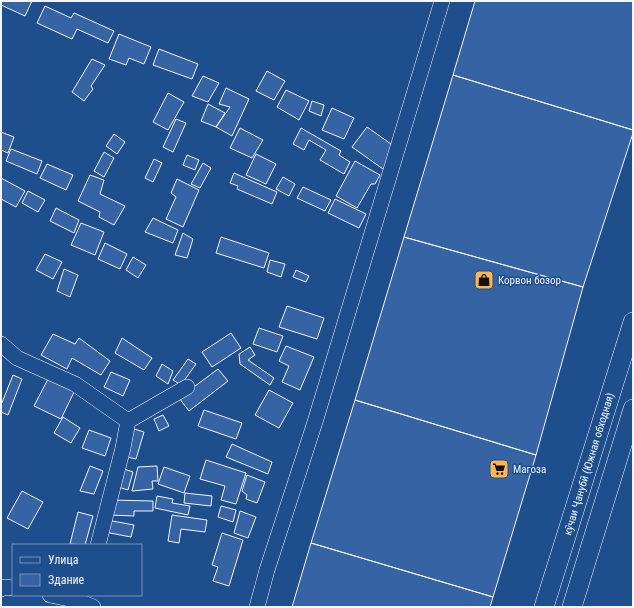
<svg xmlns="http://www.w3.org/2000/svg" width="634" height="608" viewBox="0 0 634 608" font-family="'Roboto Condensed',sans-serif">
<rect width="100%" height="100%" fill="#1f4e8c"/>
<path fill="#3563a3" stroke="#f2f6ff" d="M1 1H32L25 16 1 5Z
M475 1H633V130L453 75Z
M45 6 71 18 74 13 114 31 108 43 77 29 72 39 37 23Z
M119 34 151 47 144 64 129 58 126 65 109 59Z
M159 49 198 64 192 79 153 65Z
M92 59 105 65 91 86 93 89 84 101 72 92Z
M267 71 285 81 274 100 256 91Z
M453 75 633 130V133L583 287 404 237Z
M203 76 219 83 208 102 192 96Z
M226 88 249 99 232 136 216 127 230 107 219 104Z
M286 90 309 101 299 120 277 107Z
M168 93 184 102 168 130 153 122Z
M312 101 324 105 321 116 309 111Z
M208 104 225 113 216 127 201 121Z
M332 108 354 118 344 139 322 130Z
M176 119 186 123 173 152 163 147Z
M367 127 398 149 383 169 352 147Z
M240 128 263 140 252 158 230 148Z
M301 128 341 151 339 155 350 162 344 174 320 160 326 150 309 140 304 150 293 144Z
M1 132 14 137 8 153 1 150Z
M114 134 125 142 117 154 106 146Z
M11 149 42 161 37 174 6 161Z
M104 152 114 158 104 177 94 171Z
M256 154 276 164 266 184 246 175Z
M187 155 199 160 195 170 183 165Z
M154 159 162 163 153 182 145 178Z
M355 161 380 175 375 184H371L357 208 336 196Z
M203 163 211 168 200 188 191 184Z
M47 164 73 175 66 190 40 178Z
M234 173 277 192 272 204 237 189 238 186 230 183Z
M90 175 104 180 100 194 125 206 114 225 99 217 100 212 78 201Z
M283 177 295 184 289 196 276 189Z
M1 178 25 191 16 207 1 199Z
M177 179 199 190 183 227 166 219 176 197 171 193Z
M303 187 331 200 325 211 297 198Z
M28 191 45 200 38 212 22 203Z
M335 199 366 214 359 228 328 213Z
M56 208 79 220 74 233 50 221Z
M153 218 178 230 173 243 145 232Z
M81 223 104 232 95 255 71 245Z
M183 233 193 239 187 258 175 255Z
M221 237 269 253 264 268 216 253Z
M404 237 583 287 536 455 355 400Z
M105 243 127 254 120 269 98 259Z
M45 254 62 262 53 279 36 270Z
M133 257 146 265 138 278 126 270Z
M270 260 285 264 281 277 267 272Z
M64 269 78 275 70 297 57 291Z
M296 270 309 276 306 282 293 277Z
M287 306 324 318 317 339 279 327Z
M259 328 283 336 277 352 253 344Z
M231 333 241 348 212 367 202 352Z
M53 334 75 344 79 338 110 361 101 375 72 358 67 369 41 355Z
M122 338 152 358 144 370 115 353Z
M286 346 314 357 300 390 282 382 289 366 279 361Z
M250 347 255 355 248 360 274 378 270 385 240 364 239 354Z
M188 359 196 364 181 385 173 380Z
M162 364 173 371 168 384 156 376Z
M218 369 228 381 189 411 179 398Z
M111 372 130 380 123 396 104 387Z
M13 375 22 379 8 415 1 412V405Z
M49 377 75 390 61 419 34 406Z
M269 390 293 403 279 428 255 415Z
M355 400 536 455 493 597 311 543Z
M204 410 242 423 236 439 198 426Z
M163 415 169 426 159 431 154 419Z
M63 417 80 428 71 443 54 433Z
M131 428 144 432 136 459 123 456Z
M89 430 111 438 105 456 82 448Z
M232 444 272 462 268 474 226 457Z
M206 460 246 473 236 504 221 500 225 486 200 479Z
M90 466 103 471 94 494 80 491Z
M157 466 158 481H152L153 489 132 491 138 467Z
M164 467 190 476 184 493 158 484Z
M121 468 133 472 128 490 115 486Z
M247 475 265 482 257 503 246 499 247 495 242 491Z
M22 491 43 502 28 529 7 518Z
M185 493 212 496 211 506 184 503Z
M157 496 173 499 172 503 190 506 188 515 155 508Z
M110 500 153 501V511H134V516L110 515Z
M221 506 236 510 233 522 218 517Z
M240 511 256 517 248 538 234 533Z
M78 512 93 516 85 545 70 544Z
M172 515 207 520 205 532 181 529 179 543 168 541Z
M107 520 134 525 131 537 105 532Z
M222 533 243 540 229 586 213 581 218 567 212 565Z
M311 543 493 597 490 607H292Z"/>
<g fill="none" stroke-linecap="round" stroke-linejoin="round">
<g stroke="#f2f6ff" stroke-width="16">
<path id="minor" d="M1 344 17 358 75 384 128 421
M98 545 123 448 128 421 187 387
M1 589 5 587 13 588
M50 595 79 601 93 607
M257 607 267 570 315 422 442 1"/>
</g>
<g stroke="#f2f6ff" stroke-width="20">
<path id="major" d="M544 607 633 322
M572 607 633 409"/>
</g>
<use href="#minor" stroke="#1f4e8c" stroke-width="15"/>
<use href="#major" stroke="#1f4e8c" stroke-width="19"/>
</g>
<defs>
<g id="shop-square" transform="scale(1)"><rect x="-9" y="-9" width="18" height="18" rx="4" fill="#ffb74d" stroke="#1f4e8c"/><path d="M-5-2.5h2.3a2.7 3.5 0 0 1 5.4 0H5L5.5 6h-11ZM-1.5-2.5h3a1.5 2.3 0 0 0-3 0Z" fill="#111"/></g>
<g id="supermarket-square" transform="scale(1)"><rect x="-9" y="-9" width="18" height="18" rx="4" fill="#ffb74d" stroke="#1f4e8c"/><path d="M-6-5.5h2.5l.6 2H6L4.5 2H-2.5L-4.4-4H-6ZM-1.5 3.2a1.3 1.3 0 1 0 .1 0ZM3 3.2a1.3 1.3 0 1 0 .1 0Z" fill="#111"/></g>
</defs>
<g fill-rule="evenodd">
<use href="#shop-square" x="484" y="280"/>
<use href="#supermarket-square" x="499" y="469"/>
</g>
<g text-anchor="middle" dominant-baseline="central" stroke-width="3" stroke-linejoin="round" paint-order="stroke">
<g font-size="11" fill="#f2f6ff" stroke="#1f4e8c" text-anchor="start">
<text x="498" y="280">Корвон бозор</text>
<text x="513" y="469">Магоза</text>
</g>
<g font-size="11" fill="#f2f6ff" stroke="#1f4e8c">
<text transform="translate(589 464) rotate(-73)">кӯчаи Ҷанубӣ (Южная обходная)</text>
</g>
</g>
<rect width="634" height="608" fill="none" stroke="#f2f6ff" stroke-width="4"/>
<rect x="12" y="544" width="130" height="52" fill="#1f4e8c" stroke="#7391ba"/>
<rect x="20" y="557" width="20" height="6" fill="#1f4e8c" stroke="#7391ba"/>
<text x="48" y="564" font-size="12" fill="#f2f6ff">Улица</text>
<rect x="20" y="574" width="20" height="12" fill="#3563a3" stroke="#7391ba"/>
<text x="48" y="584" font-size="12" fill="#f2f6ff">Здание</text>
</svg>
